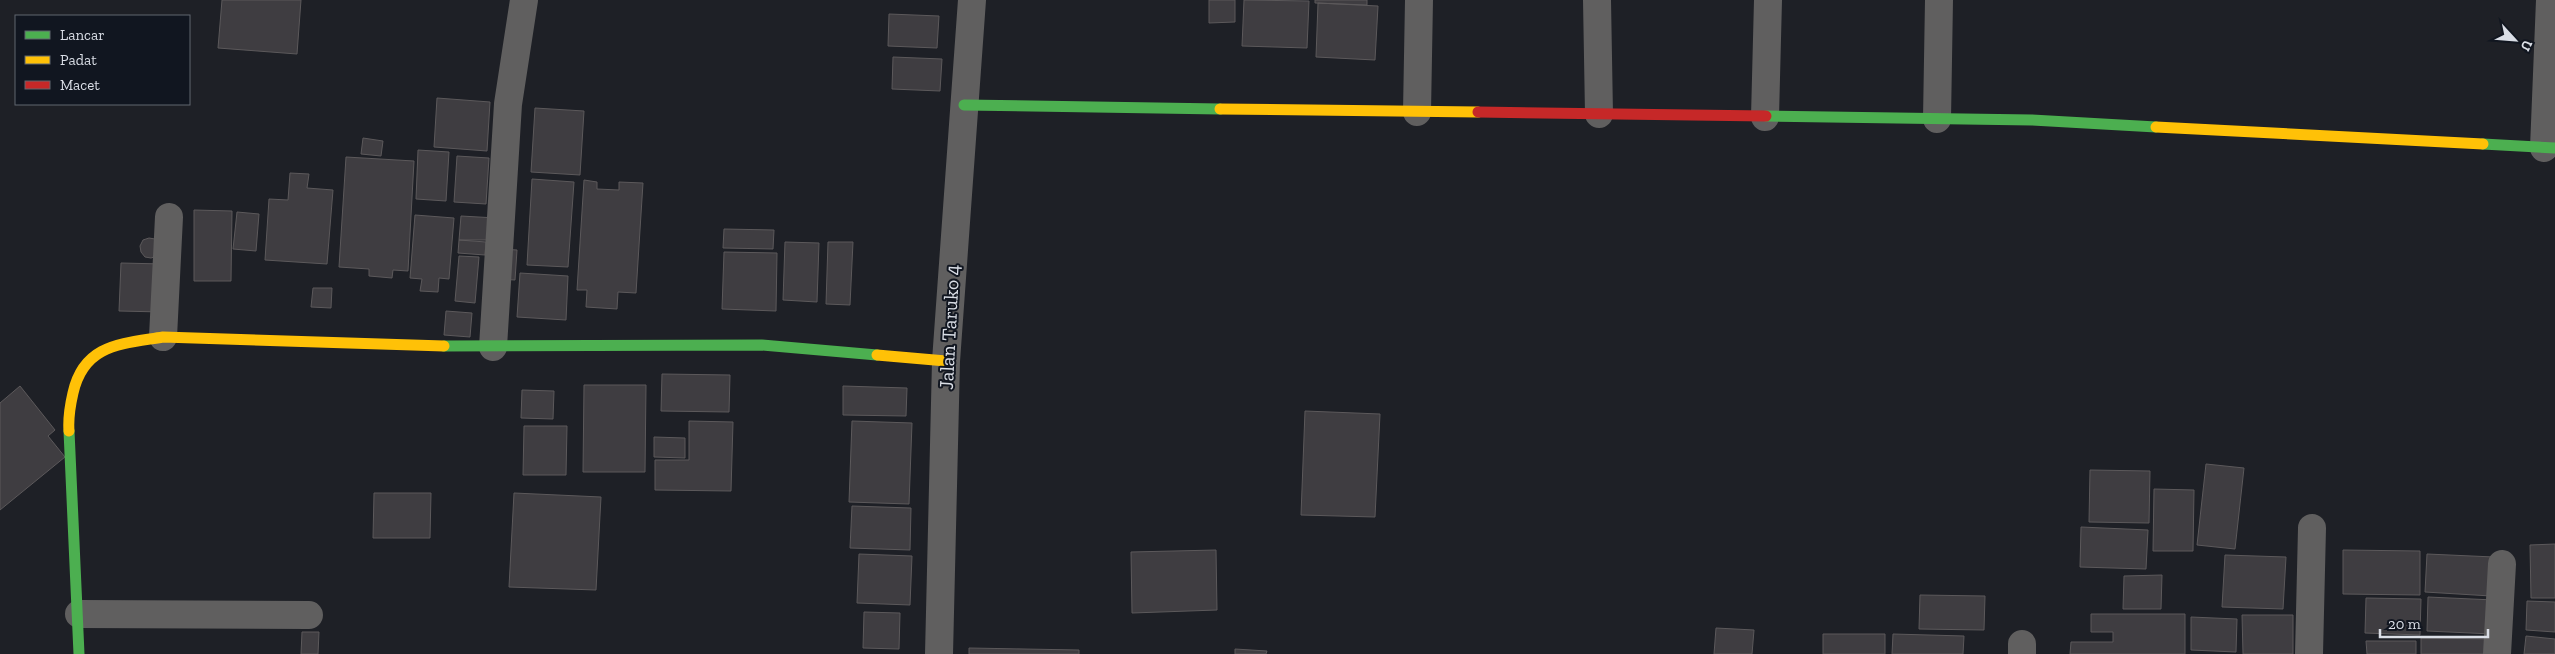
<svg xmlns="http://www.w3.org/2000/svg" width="2555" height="654" viewBox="0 0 2555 654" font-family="'Zilla Slab',serif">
<rect width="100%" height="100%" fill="#1e2026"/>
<path fill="#3f3d41" stroke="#5c595b" d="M222 0H301L297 54 218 48Z
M1209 0H1235V22L1209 23Z
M1244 0 1309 1 1307 48 1242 46Z
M1315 0H1367V5L1315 3Z
M1318 3 1378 6 1375 60 1316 57Z
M889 14 939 16 937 48 888 46Z
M893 57 942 59 940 91 892 89Z
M437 98 490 102 487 151 434 147Z
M535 108 584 111 580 175 531 172Z
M363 138 383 141 381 156 361 154Z
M418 150 449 152 446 201 416 199Z
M457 156 489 158 486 204 454 202Z
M346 157 414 161 408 271 393 270 392 278 369 276V269L339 267Z
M290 173 309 174 307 188 333 190 327 264 265 260 269 199 288 200Z
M532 179 574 182 568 267 527 265Z
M584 180 597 182V189L619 190V182L643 183 636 293 618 292 617 309 586 307 587 290H577Z
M194 210 232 211 231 281H194Z
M237 212 259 214 256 251 233 249Z
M415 215 454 218 449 279 439 278 438 292 420 291 422 279 410 278Z
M461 216 496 218V240H459Z
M724 229 774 230 773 249 723 248Z
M149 238 155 239 157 256 151 258 145 257 141 252 140 246 143 240Z
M459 240 486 242 485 255 458 253Z
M785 242 819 243 817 302 783 300Z
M828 242H853L850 305 826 304Z
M502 249 517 250 515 280 499 279Z
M724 252 777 253 776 311 722 309Z
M459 256 479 257 475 303 455 301Z
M121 263 163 264 162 312 119 311Z
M520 273 568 276 566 320 517 317Z
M313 288H332L331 308 311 307Z
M446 311 472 313 470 337 444 335Z
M662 374 730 375 729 412 661 411Z
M584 385H646L645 472H583Z
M20 386 55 430 48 436 65 457 0 510V403Z
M843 386 907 388 906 416 843 415Z
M522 390 554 391 553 419 521 418Z
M1305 411 1380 414 1375 517 1301 515Z
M689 421 733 422 731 491 655 490V460H689Z
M852 421 912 423 909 504 849 502Z
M524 426H567L566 475H523Z
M654 437 685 438V458L654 457Z
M2206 464 2244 468 2235 549 2197 545Z
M2090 470 2150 471 2149 523 2089 522Z
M2154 489 2194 490 2193 551H2153Z
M374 493H431L430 538H373Z
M514 493 601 497 596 590 509 587Z
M852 506 911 508 910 550 850 548Z
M2081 527 2148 530 2146 569 2080 567Z
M2555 544V598H2531L2530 545Z
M1216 550 1217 610 1132 613 1131 552Z
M2343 550 2420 551V595L2343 594Z
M859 554 912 556 910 605 857 603Z
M2427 554 2494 557 2491 596 2425 592Z
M2225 555 2286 557 2283 609 2222 607Z
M2162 575 2161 609H2123L2124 576Z
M1920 595 1985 596 1984 630 1919 629Z
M2428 597 2494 600 2492 634 2427 631Z
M2366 598 2421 599 2420 635 2365 633Z
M2527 601 2555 602V632L2526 630Z
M864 612 900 613 899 649 863 648Z
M2091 614H2185V654H2070L2071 642H2113V632H2091Z
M2242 615H2293V654H2243Z
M2191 617 2237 619 2236 652 2191 650Z
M1716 628 1754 630 1752 654H1714Z
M302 632H319L318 654H301Z
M1823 634H1885V654H1823Z
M1893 634 1964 636 1963 654H1892Z
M2526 636 2555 639V654H2524Z
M2421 638 2494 639 2493 654H2421Z
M2366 641H2416V654H2367Z
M969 648 1079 650V654H969Z
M1235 649 1267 651 1266 654H1235Z"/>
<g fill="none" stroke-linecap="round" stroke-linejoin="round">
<path stroke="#605f5f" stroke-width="28" d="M1597 0 1599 114
M1417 112 1419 0
M1765 117 1768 0
M1937 119 1939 0
M2544 148 2550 0
M163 337 169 217
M493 347 508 104 524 0
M79 614 309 615
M2022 644V654
M939 654 946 361 972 0
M2309 654 2312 528
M2497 654 2502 564"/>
<path stroke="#4caf50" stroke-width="11" d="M964 105 1220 109
M1766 116 2032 120 2156 127
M2483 144 2555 148
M444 346 762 345 877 355
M69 431 79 654"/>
<path stroke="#ffc107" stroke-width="11" d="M1220 109 1478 112
M2156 127 2483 144
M877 355 946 361
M69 431C68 418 70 406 73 393 84 344 121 344 163 337L444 346"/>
<path stroke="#c62828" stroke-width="11" d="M1478 112 1766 116"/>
</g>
<g text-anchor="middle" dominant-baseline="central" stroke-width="4" stroke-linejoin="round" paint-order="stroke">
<g font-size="20" fill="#dadee6" stroke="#111620">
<text transform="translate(949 327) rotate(-87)">Jalan Taruko 4</text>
</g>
</g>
<rect x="15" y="15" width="175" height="90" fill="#111620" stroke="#61666f"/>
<rect x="25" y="31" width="25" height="8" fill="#4caf50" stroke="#61666f"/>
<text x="60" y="40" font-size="15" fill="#dadee6">Lancar</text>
<rect x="25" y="56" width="25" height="8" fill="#ffc107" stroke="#61666f"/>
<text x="60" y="65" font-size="15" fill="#dadee6">Padat</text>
<rect x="25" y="81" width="25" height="8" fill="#c62828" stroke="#61666f"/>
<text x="60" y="90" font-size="15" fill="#dadee6">Macet</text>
<g transform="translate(2515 40) rotate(116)" stroke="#111620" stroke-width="4" paint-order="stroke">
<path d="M0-4L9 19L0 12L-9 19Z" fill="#dadee6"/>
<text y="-8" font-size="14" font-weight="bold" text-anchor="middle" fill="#dadee6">U</text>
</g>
<path d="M2380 629v8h108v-8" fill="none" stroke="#dadee6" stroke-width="2.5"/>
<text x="2388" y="629" font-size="15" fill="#dadee6" stroke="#111620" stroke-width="4" paint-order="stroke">20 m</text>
</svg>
